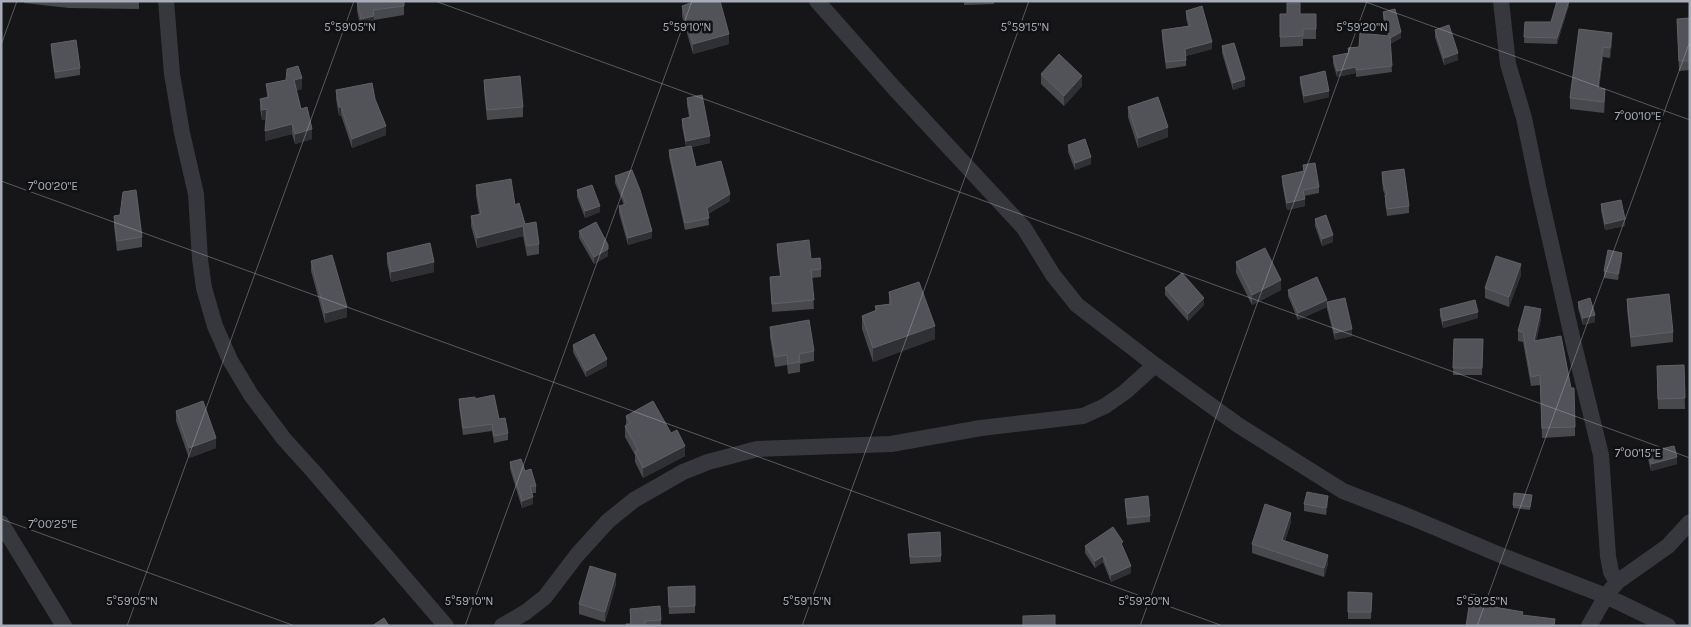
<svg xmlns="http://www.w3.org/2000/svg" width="1691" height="627" viewBox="0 0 1691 627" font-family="Karla,sans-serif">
<rect width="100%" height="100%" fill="#161618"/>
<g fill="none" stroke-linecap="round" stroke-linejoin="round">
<path stroke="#37383d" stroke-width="16" d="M166 1 172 74 182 133 196 194 200 259 204 288 215 326 230 360 251 395 284 439 313 471 446 626
M817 1 895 89 1024 228 1053 275 1077 305 1155 365 1238 425 1343 491 1410 517 1505 557 1606 596 1668 626
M1501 1 1508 64 1524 118 1539 191 1573 341 1601 455 1608 556 1611 572 1617 582
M1 523 64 626
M502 626 526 612 545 597 577 555 608 521 634 500 683 472 708 462 757 449 891 444 981 428 1083 416 1105 406 1125 392 1155 365
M1589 626 1606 596 1617 582 1668 546 1690 522"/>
</g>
<path fill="#47494d" d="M24 1H139V9L69 8 24 3Z
M694 1H720L729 44 693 54 682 16V6L694 2Z
M964 1H994V4L964 5Z
M1569 1V5L1557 44 1524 43 1525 22H1551Z
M357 2 404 6V15L374 20V25L361 29 357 11Z
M1186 11 1212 49 1186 56V66L1166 69 1162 37V30L1188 26 1186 18Z
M1383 12 1401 38 1390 44 1392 72 1356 77V73L1337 77 1333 63V56L1348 53V48L1359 47 1388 36 1383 18Z
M1280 14H1316V39H1303V46L1280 47Z
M1690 18V70L1679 71 1677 19Z
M1579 29 1612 43 1610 58 1603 57 1599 88 1605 99 1604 113 1570 109V98Z
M1435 30 1458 60 1444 65 1435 37Z
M51 44 80 68V75L55 79 51 51Z
M1222 46 1245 86 1233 90 1222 53Z
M1041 74 1082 86 1064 106 1041 84Z
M1300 77 1329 97 1304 103 1300 83Z
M286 80 302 89 296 90 301 109 312 139 295 144 292 134 265 141 266 119 262 120 260 109V99L267 97 266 84Z
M484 80 523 107V117L487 120 484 90Z
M336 90 386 135 352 148 341 115 339 116 336 99Z
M687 98 710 143 692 147 696 167 730 201 708 214 709 225 685 230 669 157V150L686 147 682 126V119L689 117 687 105Z
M1128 107 1168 137 1138 148 1128 117Z
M1068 145 1091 164 1075 170 1068 152Z
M1303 165 1319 187V193L1304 196 1305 206 1287 210 1282 183V176L1303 171Z
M1382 172 1409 206V213L1387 216 1385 202V195L1383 190 1382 179Z
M615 176 652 238 628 245 619 213V206L624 205 615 183Z
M476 185 515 205 525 224 539 244V254L527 256 523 236 477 248 471 226V216L479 214 476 195Z
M577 190 600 212 585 218 577 197Z
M1601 204 1625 226 1605 230 1601 210Z
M120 215 142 237V247L117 251 114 226V216Z
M1315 219 1333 242 1322 246 1315 226Z
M579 231 608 256 594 264 579 238Z
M777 244 821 269V277L812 278 814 309 772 312 770 277 780 276 777 253Z
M387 253 434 272 391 282 387 263Z
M1622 260 1618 280 1604 278V271Z
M311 261 347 317 325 323 311 271Z
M1236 262 1281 290 1252 305 1236 273Z
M1521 275 1509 307 1485 298V288Z
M1165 288 1204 305 1188 321 1165 295Z
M1288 290 1327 307 1298 320 1288 296Z
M889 292 935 339 873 362 862 329V316L875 311V306L889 304Z
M1627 299 1673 332V342L1631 347 1627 309Z
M1327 302 1352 336 1335 340 1327 309Z
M1578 302 1595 322 1583 325 1578 308Z
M1440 309 1478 318 1443 328 1440 316Z
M1541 319 1536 341 1575 427V436L1542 438 1540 385 1531 386 1523 342 1518 341V331Z
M770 327 814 351V361L800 364V372L788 374 787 365 775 367 770 337Z
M1454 339H1483L1482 375H1453Z
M573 345 607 366 586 377 573 352Z
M1684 365 1685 409H1658L1657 366Z
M459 399H475L499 419 508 433V440L494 443 492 431 463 435 459 406Z
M176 411 216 448 189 458 176 421Z
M626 416 671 433 685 456 643 478 635 462V455L625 437V426H626Z
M1648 452 1677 464 1651 471 1648 459Z
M510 462 525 471 536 486V493H532L533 504 522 508 510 469Z
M1532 498 1530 510 1513 508V505Z
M1125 499 1150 516V522L1127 525Z
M1328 503 1326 515 1304 511V504Z
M1291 522 1285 541 1328 564 1324 577 1252 553V544Z
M908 534 941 556V562L910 564Z
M1085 546 1123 547 1131 573 1111 582 1103 562 1095 568 1085 553Z
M616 584 605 622 579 614V604Z
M668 587 695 606V613L669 614Z
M1348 592 1372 593 1371 619H1348Z
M630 609 661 620V626H626L630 624Z"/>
<path fill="#2f3033" d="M1569 1V5L1557 44V38Z
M374 16V25L361 29V19Z
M1401 32V38L1390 44V38Z
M1612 33V43L1610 58V48Z
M729 34V44L693 54V44Z
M1212 42V49L1185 56V49Z
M1603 47V57L1598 98V88Z
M1458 53V60L1444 65V58Z
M1356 67V73L1337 77V71Z
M1082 76V86L1064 106V96Z
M302 78V89L294 91V80Z
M1245 79V86L1233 90V83Z
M1605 89V99L1604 113V102Z
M1329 91V97L1304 103V96Z
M339 107H341V115L339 116Z
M267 109V119L262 120V110Z
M292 124V134L265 141V131Z
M386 126V135L352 148V139Z
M1168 127V137L1138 148V138Z
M312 129V139L295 144V134Z
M710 136V143L686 148V141Z
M1091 157V164L1075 170V163Z
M730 194V201L707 214V208Z
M1305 199V206L1287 210V203Z
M600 206V212L585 218V211Z
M1625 219V226L1605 230V224Z
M523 226V236L477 248V238Z
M652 231V238L628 245V238Z
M1333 235V242L1322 246V239Z
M608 249V256L594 264V257Z
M1622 253V260L1618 280V274Z
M434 262V272L391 282V272Z
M1521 264V275L1509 307V297Z
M1281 280V290L1252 305V295Z
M1204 298V305L1188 321V314Z
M1327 300V307L1298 320V313Z
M347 307V317L325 323V313Z
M1541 309V319L1534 351V341Z
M1478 312V318L1443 328V321Z
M1595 315V322L1583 325V318Z
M935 326V339L873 362V348Z
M1352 329V336L1335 340V333Z
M607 359V366L586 377V371Z
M216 438V448L189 458V448Z
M685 446V456L643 478V468Z
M1677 457V464L1651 471V464Z
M1328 496V503L1326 515V508Z
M533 497V504L522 508V501Z
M1291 513V522L1282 549V540Z
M1328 555V564L1324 577V568Z
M1103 556V562L1095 568V561Z
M1131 566V573L1111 582V575Z
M616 574V584L605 622V612Z"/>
<path fill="#525359" stroke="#5f6168" d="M358 1H404V6L373 10 374 16 361 19 357 2Z
M696 1H720L729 34 693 44 682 6Z
M1557 1H1569L1557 38 1524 37 1525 22H1551Z
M1287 3H1300V14H1316V29H1303V36L1280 37V14H1287Z
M1202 6 1212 42 1185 49 1186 60 1166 62 1162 30 1190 26 1186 11Z
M1395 9 1401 32 1390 38V37L1392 66 1356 70V67L1337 71 1333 56 1349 53 1348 48 1359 47 1360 33 1389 36 1383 12Z
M1690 18V61H1679L1677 19Z
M1449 25 1458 53 1444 58 1435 30Z
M1579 29 1612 33 1610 48 1603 47 1598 88 1605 89 1604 102 1570 98Z
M76 40 80 68 55 72 51 44Z
M1234 43 1245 79 1233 83 1222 46Z
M1059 54 1082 76 1064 96 1041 74Z
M298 66 302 78 294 80 301 109 307 107 312 129 295 134 292 124 265 131 267 109 262 110 260 99 269 97 266 84 286 80 287 69Z
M1325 71 1329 91 1304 96 1300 77Z
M520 76 523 107 487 110 484 80Z
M372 83 375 99 386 126 352 139 341 107H339L336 90Z
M702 95 710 136 686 141 682 119 691 117 687 98Z
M1158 97 1168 127 1138 138 1128 107Z
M1085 139 1091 157 1075 163 1068 145Z
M691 146 696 167 721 161 730 194 707 208 709 218 685 223 669 150Z
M1315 163 1319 187 1303 190 1305 199 1287 203 1282 176 1304 171 1303 165Z
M1404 169 1409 206 1387 209 1385 195 1387 194 1383 183 1382 172Z
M632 170 640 190 652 231 628 238 619 206 626 204 615 176Z
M511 179 515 205 519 203 525 224 536 222 539 244 527 246 523 226 477 238 471 216 481 214 476 185Z
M592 185 600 206 585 211 577 190Z
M136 190 142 237 117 241 114 216 120 215 123 192Z
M1621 200 1625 219 1605 224 1601 204Z
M1326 215 1333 235 1322 239 1315 219Z
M596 222 608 245V249L594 257 579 231Z
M809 240 811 259 820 258 821 269 811 270 814 300 772 304 770 277 781 276 777 244Z
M430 243 434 262 391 272 387 253Z
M1265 248 1281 280 1252 295 1236 262Z
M1608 250 1622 253 1618 274 1604 271Z
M332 255 347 307 325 313 311 261Z
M1496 256 1521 264 1509 297 1485 288Z
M1182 273 1204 298 1188 314 1165 288Z
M1317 277 1327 300 1298 313 1288 290Z
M919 282 935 326 873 348 862 316 877 310 875 306 891 304 889 292Z
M1669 294 1673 332 1631 337 1627 299Z
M1345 298 1352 329 1335 333 1327 302Z
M1590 298 1595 315 1583 318 1578 302Z
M1475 300 1478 312 1443 321 1440 309Z
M1525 306 1541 309 1534 341 1561 336 1571 388H1574L1575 427 1542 428 1540 375 1531 377 1523 332 1518 331Z
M809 320 814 351 799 354 800 362 788 364 787 355 775 357 770 327Z
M594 334 607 359 586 371 573 345Z
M1454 339H1483L1482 368H1453Z
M1684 365 1685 398 1658 399 1657 366Z
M494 395 499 419 505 418 508 433 494 436 492 424 463 428 459 399 475 397V399Z
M203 401 216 438 189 448 176 411Z
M653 401 671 433 677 430 685 446 643 468 635 452 638 450 625 426 630 423 626 416Z
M1674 446 1677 457 1651 464 1648 452Z
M521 459 525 471 531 469 536 486H530L533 497 522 501 510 462Z
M1307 492 1328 496 1326 508 1304 504Z
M1514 493 1532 495 1530 507 1513 505Z
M1148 496 1150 516 1127 518 1125 499Z
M1265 504 1291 513 1282 540 1328 555 1324 568 1252 544Z
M1113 527 1123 542 1121 543 1131 566 1111 575 1103 556 1095 561 1085 546Z
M940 532 941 556 910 557 908 534Z
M590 566 616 574 605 612 579 604Z
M695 586V606L669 607 668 587Z
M1348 592 1372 593 1371 612H1348Z
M1471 594 1485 597 1483 605 1523 612 1522 615 1555 619 1554 626H1466Z
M660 606 661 620 645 621V626H626V624H631L630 609Z
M1055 615V626H1023V616Z
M384 618 389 626H372Z"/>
<path fill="none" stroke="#a8adb8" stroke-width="1" stroke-opacity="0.45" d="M435 1 1690 458M1363 1 1690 120M1 45 17 1M1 181 1223 626M1 519 295 626M127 626 354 1M465 626 692 1M802 626 1029 1M1140 626 1367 1M1477 626 1690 41"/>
<g font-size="12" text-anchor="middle" fill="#a8adb8" stroke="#111113" stroke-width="5" stroke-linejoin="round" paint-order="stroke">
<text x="350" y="31">5°59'05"N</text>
<text x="687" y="31">5°59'10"N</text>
<text x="1362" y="31">5°59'20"N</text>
<text x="1025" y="31">5°59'15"N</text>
<text x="1638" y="120">7°00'10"E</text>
<text x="53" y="190">7°00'20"E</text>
<text x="1638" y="457">7°00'15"E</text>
<text x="53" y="528">7°00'25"E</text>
<text x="132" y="605">5°59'05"N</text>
<text x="469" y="605">5°59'10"N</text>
<text x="807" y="605">5°59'15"N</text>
<text x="1144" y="605">5°59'20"N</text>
<text x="1482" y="605">5°59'25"N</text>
</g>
<rect width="1691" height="627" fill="none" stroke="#a8adb8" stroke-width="5"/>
</svg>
